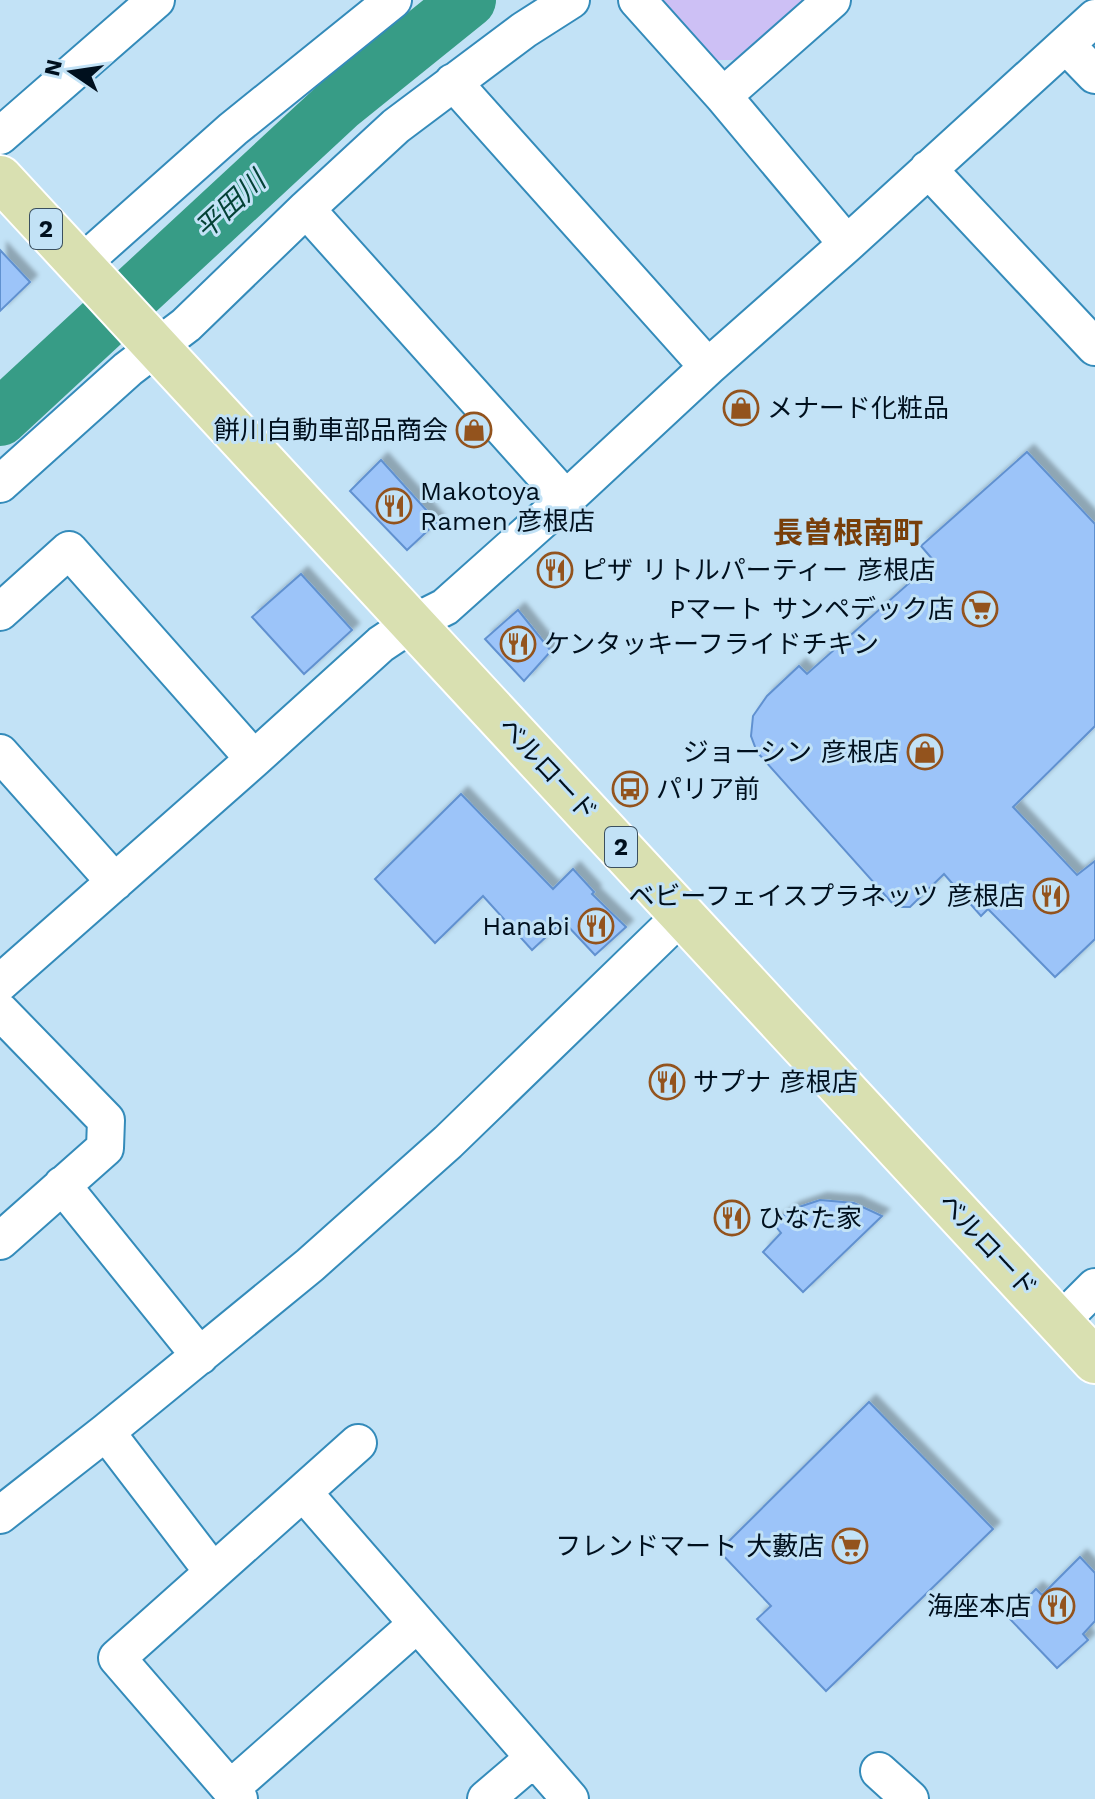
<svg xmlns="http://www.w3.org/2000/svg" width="1095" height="1799" viewBox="0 0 1095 1799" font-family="'Work Sans','Noto Sans JP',sans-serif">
<defs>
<filter id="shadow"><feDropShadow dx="7" dy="-7" stdDeviation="2" flood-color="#0004"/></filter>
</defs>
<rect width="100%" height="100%" fill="#c2e2f6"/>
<path fill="#cdc0f5" d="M654 0H803L734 60H710Z"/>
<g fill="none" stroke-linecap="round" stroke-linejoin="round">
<path stroke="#379c86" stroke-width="56" d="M0 418 339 104 468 0"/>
</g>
<path fill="#9cc4f9" stroke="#6191d0" stroke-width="2" filter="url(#shadow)" d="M0 250 30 282 0 311Z
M1027 452 1095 524V726L1013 807 1077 875 1095 861V939L1055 977 988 909 981 916 944 874 910 907H902L892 903 757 752 751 736 753 716 767 696 799 666 807 674 934 561 921 546Z
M381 460 437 522 407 550 350 491Z
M301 574 352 630 304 674 252 617Z
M518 610 551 651 524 681 485 639Z
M461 794 553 889 573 869 594 892 592 894 626 927 595 955 563 921 532 950 483 896 435 943 375 879Z
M820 1200 854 1203 882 1216 803 1292 763 1252 781 1233 773 1223 793 1209Z
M869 1402 993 1529 826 1691 757 1619 771 1606 719 1551Z
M1080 1557 1095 1573V1621L1083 1634 1088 1640 1057 1668 1008 1617 1036 1589 1042 1595Z"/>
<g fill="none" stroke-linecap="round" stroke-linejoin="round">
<g stroke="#348bba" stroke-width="40">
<path id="minor" d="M637 0 723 96 847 244
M1066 45 1095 75
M453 82 708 367
M723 96 832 0
M0 136 156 0
M928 169 1095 347
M306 209 566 499
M80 265 233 129 393 0
M0 484 128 369 186 325 306 209 396 126 524 30 571 0
M0 612 69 550 254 759
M0 753 115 882
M0 983 254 759 381 644 411 624 445 607 566 499 708 367 847 244 1095 18
M0 1011 106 1120 105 1148 0 1241
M62 1185 200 1356
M1060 1322 1095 1287
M106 1432 213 1572
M303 1492 570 1799
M0 1515 106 1432 310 1265 448 1142 683 914
M879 1771 910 1799
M230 1789 417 1624
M239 1799 117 1658 358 1443
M486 1799 534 1758"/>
</g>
<g stroke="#fff" stroke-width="48">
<path id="major" d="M0 178C363 574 732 965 1095 1361"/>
</g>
<use href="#minor" stroke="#fff" stroke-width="36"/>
<use href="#major" stroke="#d9e0b1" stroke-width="44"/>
</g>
<defs>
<g id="shop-ring" transform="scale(1.8)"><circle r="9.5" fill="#c2e2f6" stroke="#93531d" stroke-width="1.5"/><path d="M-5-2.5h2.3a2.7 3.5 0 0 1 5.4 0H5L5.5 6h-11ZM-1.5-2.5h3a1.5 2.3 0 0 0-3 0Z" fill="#93531d"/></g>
<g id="restaurant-ring" transform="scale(1.8)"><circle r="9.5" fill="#c2e2f6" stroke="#93531d" stroke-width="1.5"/><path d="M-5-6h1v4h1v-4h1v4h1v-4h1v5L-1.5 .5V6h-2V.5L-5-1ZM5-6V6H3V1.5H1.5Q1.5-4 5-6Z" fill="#93531d"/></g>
<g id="supermarket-ring" transform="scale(1.8)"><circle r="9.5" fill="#c2e2f6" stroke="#93531d" stroke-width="1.5"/><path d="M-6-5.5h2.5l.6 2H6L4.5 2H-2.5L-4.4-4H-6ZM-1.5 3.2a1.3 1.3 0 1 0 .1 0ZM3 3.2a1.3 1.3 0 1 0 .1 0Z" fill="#93531d"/></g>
<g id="bus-ring" transform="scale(1.8)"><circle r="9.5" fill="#c2e2f6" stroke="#93531d" stroke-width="1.5"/><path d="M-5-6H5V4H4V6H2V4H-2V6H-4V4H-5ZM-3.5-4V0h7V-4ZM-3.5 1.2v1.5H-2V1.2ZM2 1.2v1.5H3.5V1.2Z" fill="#93531d"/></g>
</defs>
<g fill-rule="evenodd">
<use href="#shop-ring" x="741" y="408"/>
<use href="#shop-ring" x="474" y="430"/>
<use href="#restaurant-ring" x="394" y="506"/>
<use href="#restaurant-ring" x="555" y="570"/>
<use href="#supermarket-ring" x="980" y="609"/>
<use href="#restaurant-ring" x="518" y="644"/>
<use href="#shop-ring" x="925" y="752"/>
<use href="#bus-ring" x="630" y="789"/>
<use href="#restaurant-ring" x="1051" y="896"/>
<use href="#restaurant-ring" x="596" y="926"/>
<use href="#restaurant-ring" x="667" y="1082"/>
<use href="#restaurant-ring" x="732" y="1218"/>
<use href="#supermarket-ring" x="850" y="1546"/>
<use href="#restaurant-ring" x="1057" y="1606"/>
</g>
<g text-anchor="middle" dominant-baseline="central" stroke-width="6" stroke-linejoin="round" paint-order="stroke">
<g fill="#c2e2f6" stroke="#3a4f5f" stroke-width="2">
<rect x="30" y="209" width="32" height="40" rx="6"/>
<rect x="605" y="827" width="32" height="40" rx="6"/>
</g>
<g font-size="24" font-weight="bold" fill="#00101e">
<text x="46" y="229">2</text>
<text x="621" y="847">2</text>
</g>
<g font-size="26" fill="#00101e" stroke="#c2e2f6" text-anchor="start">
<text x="767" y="408">メナード化粧品</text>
<text x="448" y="430" text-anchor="end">餅川自動車部品商会</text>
<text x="420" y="491">Makotoya<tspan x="420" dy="30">Ramen 彦根店</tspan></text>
<text x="581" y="570">ピザ リトルパーティー 彦根店</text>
<text x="954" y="609" text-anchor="end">Pマート サンペデック店</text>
<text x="544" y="644">ケンタッキーフライドチキン</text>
<text x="899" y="752" text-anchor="end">ジョーシン 彦根店</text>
<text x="656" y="789">パリア前</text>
<text x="1025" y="896" text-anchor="end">ベビーフェイスプラネッツ 彦根店</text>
<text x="570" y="926" text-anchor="end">Hanabi</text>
<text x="693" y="1082">サプナ 彦根店</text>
<text x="758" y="1218">ひなた家</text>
<text x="824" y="1546" text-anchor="end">フレンドマート 大藪店</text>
<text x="1031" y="1606" text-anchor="end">海座本店</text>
</g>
<g font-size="26" fill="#00101e" stroke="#c2e2f6">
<text transform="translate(548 769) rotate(47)">ベルロード</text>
<text transform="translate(988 1245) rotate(47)">ベルロード</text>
</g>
<g font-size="28" font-style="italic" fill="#044236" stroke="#c2e2f6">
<text transform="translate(230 205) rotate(-43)">平田川</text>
</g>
<g font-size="30" font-weight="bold" fill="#783e09" stroke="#c2e2f6">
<text x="848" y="532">長曽根南町</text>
</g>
</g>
<g transform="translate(72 72) rotate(283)" stroke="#c2e2f6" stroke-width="6" paint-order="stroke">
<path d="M0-6L14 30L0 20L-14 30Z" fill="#00101e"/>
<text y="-12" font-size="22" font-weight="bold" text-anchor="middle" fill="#00101e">N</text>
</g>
</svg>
